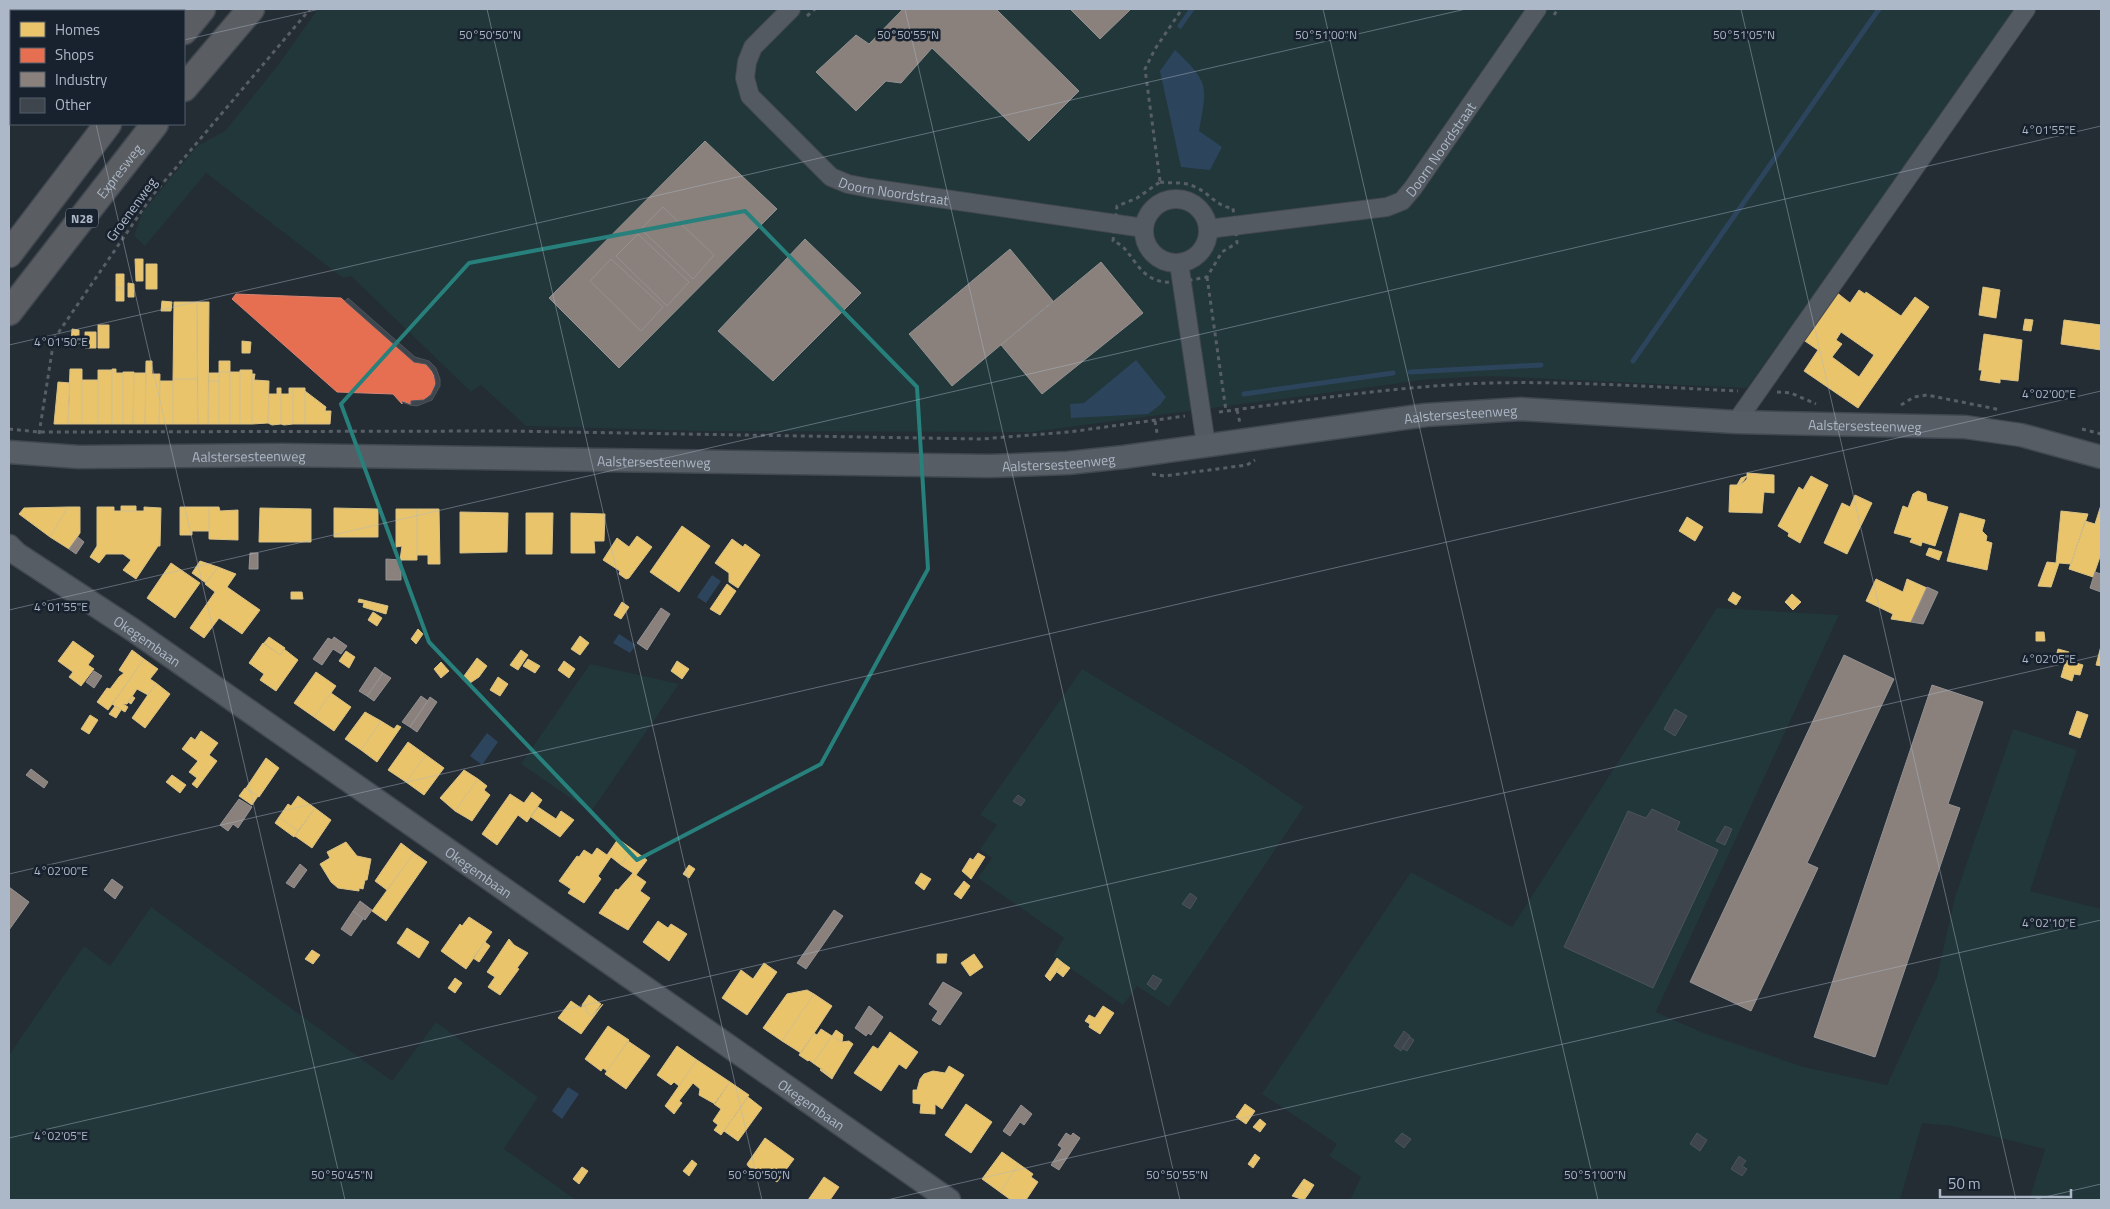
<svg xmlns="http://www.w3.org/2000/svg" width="2110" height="1209" viewBox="0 0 2110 1209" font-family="'Titillium Web',sans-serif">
<rect width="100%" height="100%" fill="#242c34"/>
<path fill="#21373a" d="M56 9H155L153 11H59Z
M318 9H2017L1747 388 1488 376 1431 379 1032 432 703 431 526 426 481 385 471 392 351 276 343 278 206 173 145 246 134 236 142 213 197 146 225 131 278 65Z
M1717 608 1839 615 1656 1012 1701 1032 1804 1067 1887 1085 1937 977 1955 897 2013 729 2077 750 2030 891 2101 909V1200H2029L2045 1149 1952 1126 1922 1123 1900 1200H1350L1361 1177 1329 1156 1337 1144 1262 1094 1411 872 1512 927Z
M590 664 679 684 591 812 521 764Z
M1082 669 1241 764 1304 807 1169 1007 1137 986 1123 1005 1053 956 1064 938 978 878 992 858 980 849 997 825 980 815Z
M151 907 392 1081 436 1022 538 1097 504 1149 576 1200H9V1055L84 946 110 966Z"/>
<path fill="#2d445d" d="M1175 50C1210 83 1207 86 1199 131L1222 147 1210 170 1181 167 1160 71Z
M1136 360 1166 397 1160 405 1148 414 1071 418 1070 404 1084 403Z
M712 575 721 581 706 603 697 597Z
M619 634 636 645 630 653 613 643Z
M487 733 498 742 482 765 470 756Z
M568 1087 579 1094 562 1119 552 1111Z"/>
<path fill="#e9c46a" stroke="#d7c086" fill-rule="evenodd" d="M135 259H143V281H136Z
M146 264H157V289H146Z
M116 274H124V288H116Z
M128 283 134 284V297H128Z
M1983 287 2000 290 1996 318 1979 315Z
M116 288H124V301H116Z
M1859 290 1865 294 1866 292 1901 316 1915 297 1929 307 1858 408 1804 371 1818 350 1802 339 1836 292 1850 303ZM1841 332 1874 355 1859 377 1832 357 1842 344 1836 340Z
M162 301 172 302 171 311H161Z
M174 302H197V379H173Z
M197 302H209L208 424H198Z
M2025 319 2033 320 2031 331 2023 330Z
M2064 320 2101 325V350L2061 344Z
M98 325H109V348H98Z
M72 329 79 330V344H71Z
M85 332H96V348H85Z
M1984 334 2022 340 2018 381 2000 379V383L1980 380 1982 370H1979Z
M242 341 251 342 250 353H242Z
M146 361H152V374H160L159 424H145Z
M219 361H230V372H219Z
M70 369H82V424H68Z
M112 369H116V373H123V424H112Z
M98 370H112V424H98Z
M240 370H252V424H240Z
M123 372H134L133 424H123Z
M219 372H230V424H219Z
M230 372H240V424H230Z
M134 373H146L145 424H133Z
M209 373H219V381H209Z
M252 374H255L254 380 269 381 268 423 252 424Z
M173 379H197L198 424H173Z
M82 380H98V424H82Z
M160 381H173V424H159Z
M209 381H219V424H208Z
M58 382 70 383 68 424H54Z
M277 388H281V424L272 425 268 423 269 394H277Z
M289 388H293V424L284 425 281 424V394H289Z
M293 388H305V424H293Z
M305 391 326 407 325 411H331L330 424H305Z
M1747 473 1774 475V493L1764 492 1762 513 1729 512 1730 485H1740L1747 479Z
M1747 476 1740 485H1737L1741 478Z
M1811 476 1828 485 1800 543 1788 536 1789 533 1778 526 1799 487 1803 490Z
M1918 491 1926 494 1927 501 1948 507 1935 546 1922 542 1921 546 1910 542 1912 538 1894 533 1903 506 1908 508 1913 494Z
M1855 495 1872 503 1847 554 1824 543 1842 503 1850 507Z
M2101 505V554L2093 577 2069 569 2085 521 2095 524Z
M121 506H136V511H121Z
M68 507 50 537 19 514 24 508Z
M68 507H80V533L69 549 50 537Z
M97 507H114V511H144V507L161 508 160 546H158L136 579 123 570 131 560 123 554H106L99 563 90 557 97 546Z
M180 507H209V531H192V535H180Z
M209 507H219L220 511 238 510V540L209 539Z
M260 508 311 509V542H259Z
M334 508 378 509V537H334Z
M396 509H417V560H400L402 546 396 547Z
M417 509H439L440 564H428V555H417Z
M2061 511 2088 514 2071 564 2059 563 2051 587 2038 586 2047 562 2056 563Z
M460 512 508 513 507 552 460 553Z
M526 513H553L552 554H526Z
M571 513 605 514 604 541H594L595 553H571Z
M1960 513 1985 520 1982 531 1987 536 1986 541 1992 543 1987 570 1947 561Z
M1687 517 1703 527 1695 541 1679 531Z
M682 526 710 546 679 592 650 572Z
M637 536 652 547 629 578 626 579 619 574 620 571 603 560 617 538 629 547Z
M732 539 743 547 745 544 760 555 738 588 729 582V573L715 563Z
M1929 548 1942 552 1939 560 1926 555Z
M200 561 218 567 206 583 192 573Z
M171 563 200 583 175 618 147 598Z
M218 567 236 574 227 587 260 610 242 634 219 618 204 638 190 628 215 592 205 584Z
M1876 579 1903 592 1907 579 1927 588 1911 622 1891 619 1893 614 1866 601Z
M727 584 736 591 720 615 710 609Z
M291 592H302L303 599H291Z
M1733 592 1741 597 1736 605 1728 600Z
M1792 594 1801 602 1793 610 1785 602Z
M359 599 388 606 386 614 363 607 364 603 358 602Z
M622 602 629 607 621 619 614 615Z
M373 612 382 618 377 626 368 620Z
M418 629 423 634 416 644 411 639Z
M2036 632H2044L2045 641H2036Z
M580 636 589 643 580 655 571 649Z
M269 637 285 648 280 655 264 643Z
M73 641 94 656 88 665 94 669 81 686 69 677 73 672 58 661Z
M263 643 280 655 284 649 298 660 276 691 260 680 264 674 249 663Z
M2101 646V666L2096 665Z
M2058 649 2069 652 2065 663 2055 660Z
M132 650 144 659 108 710 97 702 107 688 110 689 119 677 124 673 119 670Z
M521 650 528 655 518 670 510 665Z
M346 651 355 657 349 668 339 661Z
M477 658 487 666 479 677 470 683 464 676Z
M144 659 158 669 150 679 156 683 148 695 137 689 127 704H123L128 707 125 712 112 704Z
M528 659 540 666 535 673 523 666Z
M2066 660 2083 665 2080 675 2074 674 2072 681 2061 677Z
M564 661 575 669 569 678 558 670Z
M677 661 689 669 682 679 671 671Z
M441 662 449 671 441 678 434 669Z
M316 672 336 686 314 717 294 703Z
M498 677 508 684 500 696 490 690Z
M156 683 170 694 145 728 132 718Z
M331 693 351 707 334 731 314 717Z
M132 696 135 698 131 704 128 702Z
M115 706 121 710 116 718 109 714Z
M2077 711 2088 715 2080 738 2069 734Z
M365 712 381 721 361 750 345 739Z
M90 715 98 720 89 734 81 729Z
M381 721 394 729 397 725 401 727 377 762 361 750Z
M201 731 218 743 209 755 217 761 197 788 192 784 197 778 189 772 198 761 182 749 191 737 195 740Z
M408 742 426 755 406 782 388 770Z
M426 755 444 768 424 795 406 782Z
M266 758 279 768 259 797 246 788Z
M464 770 478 779 455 811 440 798Z
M172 775 186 785 180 793 166 782Z
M478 779 487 786 484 790 490 795 472 821 455 811Z
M245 788 258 796 252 805 239 796Z
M532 792 542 800 527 822 518 815 497 845 482 834 510 794 524 803Z
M298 796 315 808 298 831 279 817 288 804 291 806Z
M538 807 556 819 561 811 574 820 560 837 531 817Z
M315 808 331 820 312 848 295 836Z
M279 817 298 831 294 837 275 823Z
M618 839 632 849 621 865 611 857 598 876 601 879 584 903 568 893 571 889 559 881 577 856 579 857 584 850 592 855 597 848 607 855Z
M346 842 357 856 371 859 367 880H365L363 889 359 888V891L338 888 331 882 320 864 330 858 327 852Z
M401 843 414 853 387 890 375 881Z
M632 849 647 860 636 875 646 882 640 891 650 898 628 930 599 913 616 889 618 890 633 873 621 865Z
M414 853 427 862 386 921 372 911Z
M978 853 985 857 971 879 962 871 970 858 973 860Z
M689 865 695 869 689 878 683 874Z
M921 873 931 879 924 890 915 883Z
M964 881 970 886 961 899 954 894Z
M469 917 492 932 466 969 441 951 460 924 462 926Z
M658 921 668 928 671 924 687 934 669 961 643 942Z
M407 928 429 942 419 958 397 943Z
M509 939 514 945 528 953 517 968 519 969 500 995 488 987 495 977 487 972Z
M485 942 490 946 479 962 473 958Z
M312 950 320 955 313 964 305 959Z
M937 954H947L946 963H937Z
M974 954 983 967 970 976 961 963Z
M1057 958 1063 963 1050 981 1045 976Z
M764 963 777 972 747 1015 722 998 741 970 753 979Z
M1063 963 1070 968 1063 977 1057 972Z
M455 978 462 983 455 993 448 988Z
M807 990 814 994 782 1041 763 1028 787 994Z
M814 994 832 1006 801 1053 782 1041Z
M589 995 601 1004 592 1016 586 1012 587 1008 582 1005Z
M571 1001 581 1008 583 1005 587 1008 586 1012 592 1016 603 1004 581 1034 558 1018Z
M1103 1006 1114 1013 1100 1034 1089 1027 1090 1024 1085 1021 1089 1015 1095 1018Z
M608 1026 629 1040 607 1071 603 1068 601 1071 585 1059Z
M821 1029 832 1036 813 1063 809 1060 808 1061 799 1055 814 1033 817 1035Z
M836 1030 843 1035 842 1042 832 1036Z
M890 1032 918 1052 906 1069 899 1064 881 1091 854 1073 873 1046 878 1049Z
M832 1036 842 1042 849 1041 853 1044 833 1077 813 1063Z
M628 1041 650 1056 626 1089 605 1074Z
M677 1046 697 1060 679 1086 674 1082 671 1085 657 1075Z
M697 1060 730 1082 715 1104 699 1095 700 1089 693 1083 679 1101 682 1103 674 1114 665 1106Z
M949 1066 964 1075 942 1109 935 1104V1114L920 1113 921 1104 913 1103V1090H917L920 1079 924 1074 933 1071 945 1073Z
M821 1069 833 1077 832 1079 820 1070Z
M730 1082 749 1095 721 1135 714 1130 718 1125 713 1121 721 1109 714 1104Z
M748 1097 762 1108 738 1141 724 1131Z
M966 1104 992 1122 971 1153 945 1135Z
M1245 1104 1255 1111 1246 1124 1236 1117Z
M1260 1119 1266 1124 1260 1132 1253 1127Z
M765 1138 794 1159 777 1182 758 1169 754 1171 748 1166 747 1164Z
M1002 1152 1019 1164 1000 1192 982 1179Z
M1255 1154 1260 1158 1253 1168 1248 1164Z
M692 1160 697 1164 689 1176 683 1171Z
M1019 1164 1033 1174 1031 1177 1038 1182 1026 1200H1011L1000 1192Z
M582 1167 588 1171 579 1184 573 1179Z
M824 1177 839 1187 830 1200H808Z
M1304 1179 1314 1185 1309 1193 1299 1186Z
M1299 1186 1309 1193 1304 1200 1292 1196Z"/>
<path fill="#e76f51" stroke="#d58574" d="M236 294 341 298 414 362 423 363 429 367 436 380 433 392 424 400 411 401V405L403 401 402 404 393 394 337 392 232 299Z"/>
<path fill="#8a817c" stroke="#949192" d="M903 9H996L1079 91 1029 141 932 48 901 83 886 81 856 111 816 72 856 35 869 44Z
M1070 9H1131L1100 39Z
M705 141 777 209 619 368 549 298Z
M663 207 714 255 693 279 641 229Z
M638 234 689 282 667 306 616 256Z
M805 239 861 293 773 381 718 331Z
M1010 249 1053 301 952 386 909 334Z
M611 259 663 307 641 331 590 281Z
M1101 262 1143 313 1042 394 1001 345Z
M78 537 84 542 76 554 69 549Z
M250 553H258V569H249Z
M386 559 401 560V580H386Z
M2095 572 2101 574V592L2090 588Z
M1927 587 1938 592 1923 624 1911 622Z
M661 608 670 614 647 650 637 643Z
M334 637 347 646 341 654 333 649 322 665 313 659 328 638 332 640Z
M1844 655 1894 679 1807 863 1818 868 1751 1011 1690 982Z
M375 667 383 673 367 696 359 691Z
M94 671 102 676 94 688 86 682Z
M383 673 391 678 374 701 367 696Z
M1932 685 1983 702 1948 804 1960 808 1875 1057 1814 1037Z
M421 696 428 701 410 727 402 722Z
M430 697 437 702 417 732 410 727Z
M31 769 48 782 44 788 26 775Z
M239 799 252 807 238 828 233 824 228 831 220 825Z
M300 864 307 870 294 888 286 883Z
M112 879 123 887 115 899 104 890Z
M9 887 29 902 9 930Z
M360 901 372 910 365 920 353 911Z
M834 910 843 916 806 969 797 963Z
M353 911 363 919 351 936 341 929Z
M943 982 962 993 940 1025 932 1020 938 1011 929 1004Z
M869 1006 883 1017 871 1035 868 1033 866 1036 855 1028Z
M1021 1105 1032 1114 1024 1125 1020 1122 1010 1136 1003 1131Z
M1066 1133 1071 1136 1073 1133 1080 1138 1059 1170 1051 1165 1062 1148 1058 1145Z"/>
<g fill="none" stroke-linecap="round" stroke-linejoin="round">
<path stroke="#2d445d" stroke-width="5" d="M1180 26 1192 9
M1633 361 1879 9
M1410 372 1541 365
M1244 394 1393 373"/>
</g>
<path fill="#3e454c" stroke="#4b535c" d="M348 298 415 357 429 361 436 368 440 379V386L432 400 417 406 410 405 402 402 411 405V401L424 400 431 395 436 384 434 373 426 364 414 362 345 301Z
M1675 709 1687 716 1675 736 1664 729Z
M1018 795 1025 800 1021 806 1013 801Z
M1652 809 1680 822 1676 830 1718 850 1653 988 1564 947 1628 811 1646 818Z
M1725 826 1732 829 1725 845 1716 841Z
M1190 893 1197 898 1190 909 1182 904Z
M1153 975 1162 980 1155 990 1147 984Z
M1404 1031 1410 1036 1401 1051 1394 1046Z
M1410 1037 1414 1040 1407 1051 1402 1048Z
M1402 1133 1411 1139 1404 1148 1395 1141Z
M1697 1133 1707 1140 1700 1151 1690 1144Z
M1739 1156 1746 1161 1742 1166 1747 1169 1742 1176 1731 1169Z"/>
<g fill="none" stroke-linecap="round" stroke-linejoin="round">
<g stroke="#42484e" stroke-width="20">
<g id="minor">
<path id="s1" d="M791 9 753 47 747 62 745 78 750 96 831 177 848 184 869 188 1144 228"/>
<circle cx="1176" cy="231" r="32"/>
<path id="s2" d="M1208 229 1387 207 1402 201 1413 188 1537 9"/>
<path d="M1179 263 1206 445"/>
<path d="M1736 422 2026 9"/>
</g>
</g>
<g stroke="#414850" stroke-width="25">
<g id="major">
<path id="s3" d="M9 452 79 457 282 455 990 466 1068 463 1124 457 1426 415 1521 409 1736 422 1965 427 2021 435 2101 457"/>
<path id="s4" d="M9 546 17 554 133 630 949 1200"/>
</g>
</g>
<g stroke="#404750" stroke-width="29">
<g id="highway">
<path d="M184 31 202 9"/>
<path d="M184 88 251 9"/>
<path d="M9 254 108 124"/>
<path id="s5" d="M9 312 155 124"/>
</g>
</g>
<path stroke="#575e66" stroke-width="3" stroke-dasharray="4 4" stroke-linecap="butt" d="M1554 15 1558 9
M807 16 815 9
M1160 181 1145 69 1155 49 1182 9
M1160 182C1172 184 1184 181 1195 187 1210 193 1216 207 1233 208L1237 243 1222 252 1207 277C1177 282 1155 291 1135 262 1127 252 1125 246 1113 241L1117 206 1137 198Z
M1207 277 1226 411
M1777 392 1791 393 1816 404
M1901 405 1914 397 1927 395 2001 410
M1237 410 1240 423
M1219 412C1308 400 1398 386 1489 383 1572 381 1655 387 1738 391
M1155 421 1157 433
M9 429 39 432 507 431 981 439 1069 432 1185 416
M2082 429 2101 434
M39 434 54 339 152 196 310 9
M1152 474 1164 476 1247 465 1255 460"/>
<use href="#minor" stroke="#545a62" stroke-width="18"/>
<use href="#major" stroke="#565d64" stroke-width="22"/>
<use href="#highway" stroke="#5a5d61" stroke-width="26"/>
</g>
<path fill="none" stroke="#27807b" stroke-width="4" stroke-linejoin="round" d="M745 211 917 387 928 569 821 764 637 860 429 642 341 404 469 263Z"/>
<path fill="none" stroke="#acb7c7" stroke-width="1" stroke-opacity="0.45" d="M70 9V11M487 9 762 1200M905 9 1180 1200M1323 9 1598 1200M1741 9 2016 1200M184 40 320 9M9 81 11 80M96 124 345 1200M9 345 1466 9M9 610 2101 126M9 874 2101 391M9 1138 2101 655M887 1200 2101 920M2032 1200 2101 1184"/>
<g text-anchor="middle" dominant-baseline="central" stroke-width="5" stroke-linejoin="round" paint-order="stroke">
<rect fill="#18222e" stroke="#808a99" stroke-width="1" x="66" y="208.5" width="32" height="19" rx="4"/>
<g font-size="12" font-weight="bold" fill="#acb7c7">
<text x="82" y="218">N28</text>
</g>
<g font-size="14" fill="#acb7c7" stroke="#18222e">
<text stroke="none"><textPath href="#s2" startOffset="261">Doorn Noordstraat</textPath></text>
<text stroke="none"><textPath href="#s5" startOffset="179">Expresweg</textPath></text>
<text stroke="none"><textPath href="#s1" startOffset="284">Doorn Noordstraat</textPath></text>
<text transform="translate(131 209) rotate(-54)">Groenenweg</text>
<text stroke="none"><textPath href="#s3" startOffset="1455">Aalstersesteenweg</textPath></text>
<text stroke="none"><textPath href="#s3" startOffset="1860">Aalstersesteenweg</textPath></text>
<text stroke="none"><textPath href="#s3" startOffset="240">Aalstersesteenweg</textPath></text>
<text stroke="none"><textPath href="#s3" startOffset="645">Aalstersesteenweg</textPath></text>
<text stroke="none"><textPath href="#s3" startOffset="1050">Aalstersesteenweg</textPath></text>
<text stroke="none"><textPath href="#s4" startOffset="168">Okegembaan</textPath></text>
<text stroke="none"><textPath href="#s4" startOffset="572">Okegembaan</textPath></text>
<text stroke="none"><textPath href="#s4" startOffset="978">Okegembaan</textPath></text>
</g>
</g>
<g font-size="12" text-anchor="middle" fill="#acb7c7" stroke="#18222e" stroke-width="5" stroke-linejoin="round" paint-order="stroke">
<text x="490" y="39">50°50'50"N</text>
<text x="908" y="39">50°50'55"N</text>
<text x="1326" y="39">50°51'00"N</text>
<text x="1744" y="39">50°51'05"N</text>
<text x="2049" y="134">4°01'55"E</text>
<text x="61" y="346">4°01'50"E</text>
<text x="2049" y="398">4°02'00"E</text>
<text x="61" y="611">4°01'55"E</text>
<text x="2049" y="663">4°02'05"E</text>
<text x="61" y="875">4°02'00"E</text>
<text x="2049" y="927">4°02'10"E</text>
<text x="61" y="1140">4°02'05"E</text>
<text x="342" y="1179">50°50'45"N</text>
<text x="759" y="1179">50°50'50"N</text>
<text x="1177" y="1179">50°50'55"N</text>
<text x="1595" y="1179">50°51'00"N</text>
</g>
<rect width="2110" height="1209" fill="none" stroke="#acb7c7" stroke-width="20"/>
<rect x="10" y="10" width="175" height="115" fill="#18222e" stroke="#535e6b"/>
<rect x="20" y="22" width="25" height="15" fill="#e9c46a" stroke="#535e6b"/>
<text x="55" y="35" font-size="15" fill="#acb7c7">Homes</text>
<rect x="20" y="48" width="25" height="15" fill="#e76f51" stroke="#535e6b"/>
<text x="55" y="60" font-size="15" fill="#acb7c7">Shops</text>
<rect x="20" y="72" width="25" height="15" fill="#8a817c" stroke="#535e6b"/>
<text x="55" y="85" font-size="15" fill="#acb7c7">Industry</text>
<rect x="20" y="98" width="25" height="15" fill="#3e454c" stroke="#535e6b"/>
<text x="55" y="110" font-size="15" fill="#acb7c7">Other</text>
<path d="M1940 1189v8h131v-8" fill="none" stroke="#acb7c7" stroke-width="2.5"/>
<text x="1948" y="1189" font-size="15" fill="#acb7c7" stroke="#18222e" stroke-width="4" paint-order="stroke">50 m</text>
</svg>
